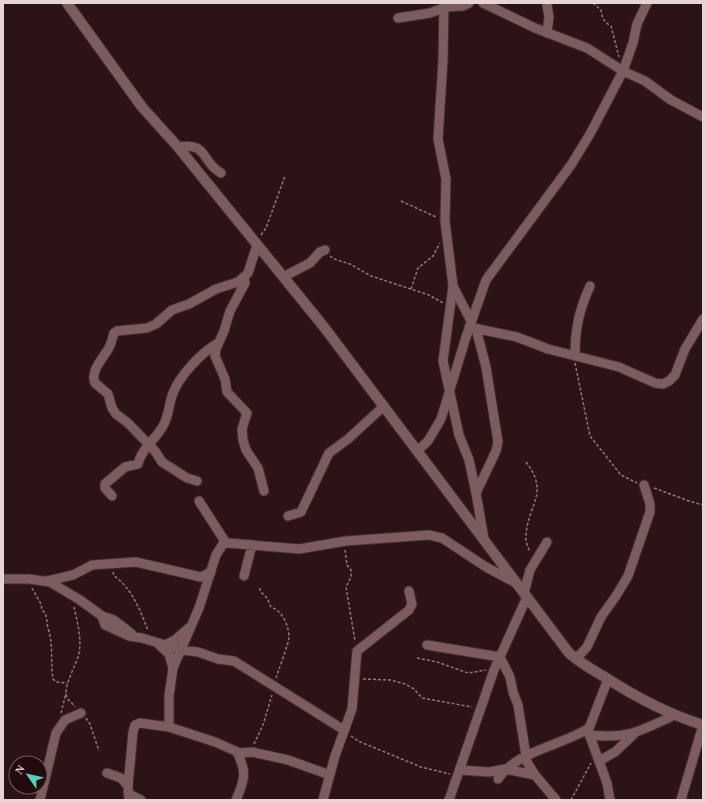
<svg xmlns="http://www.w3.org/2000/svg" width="706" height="803" viewBox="0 0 706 803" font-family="Georgia,serif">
<rect width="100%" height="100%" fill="#2c1316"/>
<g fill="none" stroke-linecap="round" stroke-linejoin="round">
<g stroke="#422f31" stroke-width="11">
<path id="street" d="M444 3 443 60 438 139 446 179 445 221 453 286 471 321
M483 3 535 28 587 48 623 71 645 81 671 100 703 117
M547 5 549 17 547 33
M398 18 430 13 446 7 463 6 469 3
M178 147C209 142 200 161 221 173
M244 277 245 283 230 311 224 331 216 349 215 356 225 379 227 392 247 413 242 429 243 440 246 450 258 468 264 491
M283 277 310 263 320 252 325 250
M453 286 443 361 459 435 469 460 476 493
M469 327 517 337 548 349 619 367 655 383 663 384 669 381 675 375 685 349 703 319
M476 329 486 367 498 442 496 451 476 493 484 539
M575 356C575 328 579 311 590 286
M417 451 428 441 441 419 466 337 486 280 571 165 590 134 623 71 633 43 637 24 647 3
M197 481 187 478 162 462 155 451 128 423 116 414 112 408 108 394 95 383C90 372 102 359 107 351 111 346 112 339 114 333L117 331 147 328 156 324 172 310 189 304 216 289 238 282 248 273 257 245
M112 496 105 488V484L125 467 138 464C141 449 156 439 163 426 169 416 169 403 173 393 180 375 202 352 218 343
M199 501 226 543
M288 516 301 512 329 453 348 439 384 406
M244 576 252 545
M3 579H29L50 582 80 600 102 616 114 620 132 634
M47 581 73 575 92 565 136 562 201 577 211 572
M524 593 530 570 547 542
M102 616 105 625 129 636 142 638 182 650 198 652 218 659 234 661 344 730
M159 645 169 654 173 668
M165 645 175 640 190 627
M427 645 500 657 510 677 513 692 518 705 527 762 535 775 556 800
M576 659 587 647 601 617 616 596 628 576 650 512V504L644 485
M608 679 588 731 607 783 610 800
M169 727V696L173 668 199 608 216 555 223 544 228 543 299 549 346 541 429 535 442 538 486 567 516 583
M589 735C631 739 639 731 675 715
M599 761 615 752 634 734
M460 770 489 772 505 769 535 775
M107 773 121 778 128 786
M498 779C518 750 559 747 589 728
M128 792 131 795 141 800
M40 800 56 733 65 720 81 713
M129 800 128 786 133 732 135 725 140 723 169 727 215 742 240 753 252 752 288 760 330 775
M236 800C245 779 247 772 237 752
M323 800 335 756 352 709 357 651 409 610 412 604 409 591
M449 800 494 670 527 597
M681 800 703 725"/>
</g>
<g stroke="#422f31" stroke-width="12">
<path id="secondary" d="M67 3 142 107 178 147 324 327 569 653C579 662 591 669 603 676 634 696 667 714 703 725"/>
</g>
<path stroke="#907a7d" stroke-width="1.5" stroke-dasharray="3 2" stroke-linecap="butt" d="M593 3 601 10C602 18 604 22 611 26L619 57
M401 201 436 217
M261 235 266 228 285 176
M330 256 334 259 350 264 371 276 429 295 443 303
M411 289 418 268 433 256 440 243
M575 363 590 436 621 475 637 483
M526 462C550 493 528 504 526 535 525 541 528 547 530 552
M654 488 689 501 703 505
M345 550 347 565 351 570V577L346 587 355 641
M113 572 114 576C131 587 141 611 148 631
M32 588 41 604 42 610C48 615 46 620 48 628 54 647 50 660 53 679L56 682 67 683
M260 588V591L267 598 271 607C283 611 289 626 289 638 289 642 278 672 276 678
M74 607C77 621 82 638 79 653 77 664 62 688 67 697 68 701 73 703 75 707
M417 658 437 662 468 673 486 670
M363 679 390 680 405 684 414 689 422 698 472 707
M61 713 66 693
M86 718 90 724 99 751
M351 736 358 741 421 767 450 774
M254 744 263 725 272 695
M571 800 591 763"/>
<use href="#street" stroke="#7c5c5f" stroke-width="9"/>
<use href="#secondary" stroke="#7c5c5f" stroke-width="10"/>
</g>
<rect width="706" height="803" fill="none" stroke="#e7d4d6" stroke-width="8"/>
<g transform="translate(28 775) rotate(304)"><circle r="19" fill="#220a0d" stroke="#715b5d"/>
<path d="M0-3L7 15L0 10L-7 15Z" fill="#58cec0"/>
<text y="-6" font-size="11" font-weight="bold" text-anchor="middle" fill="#e7d4d6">N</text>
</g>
</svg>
